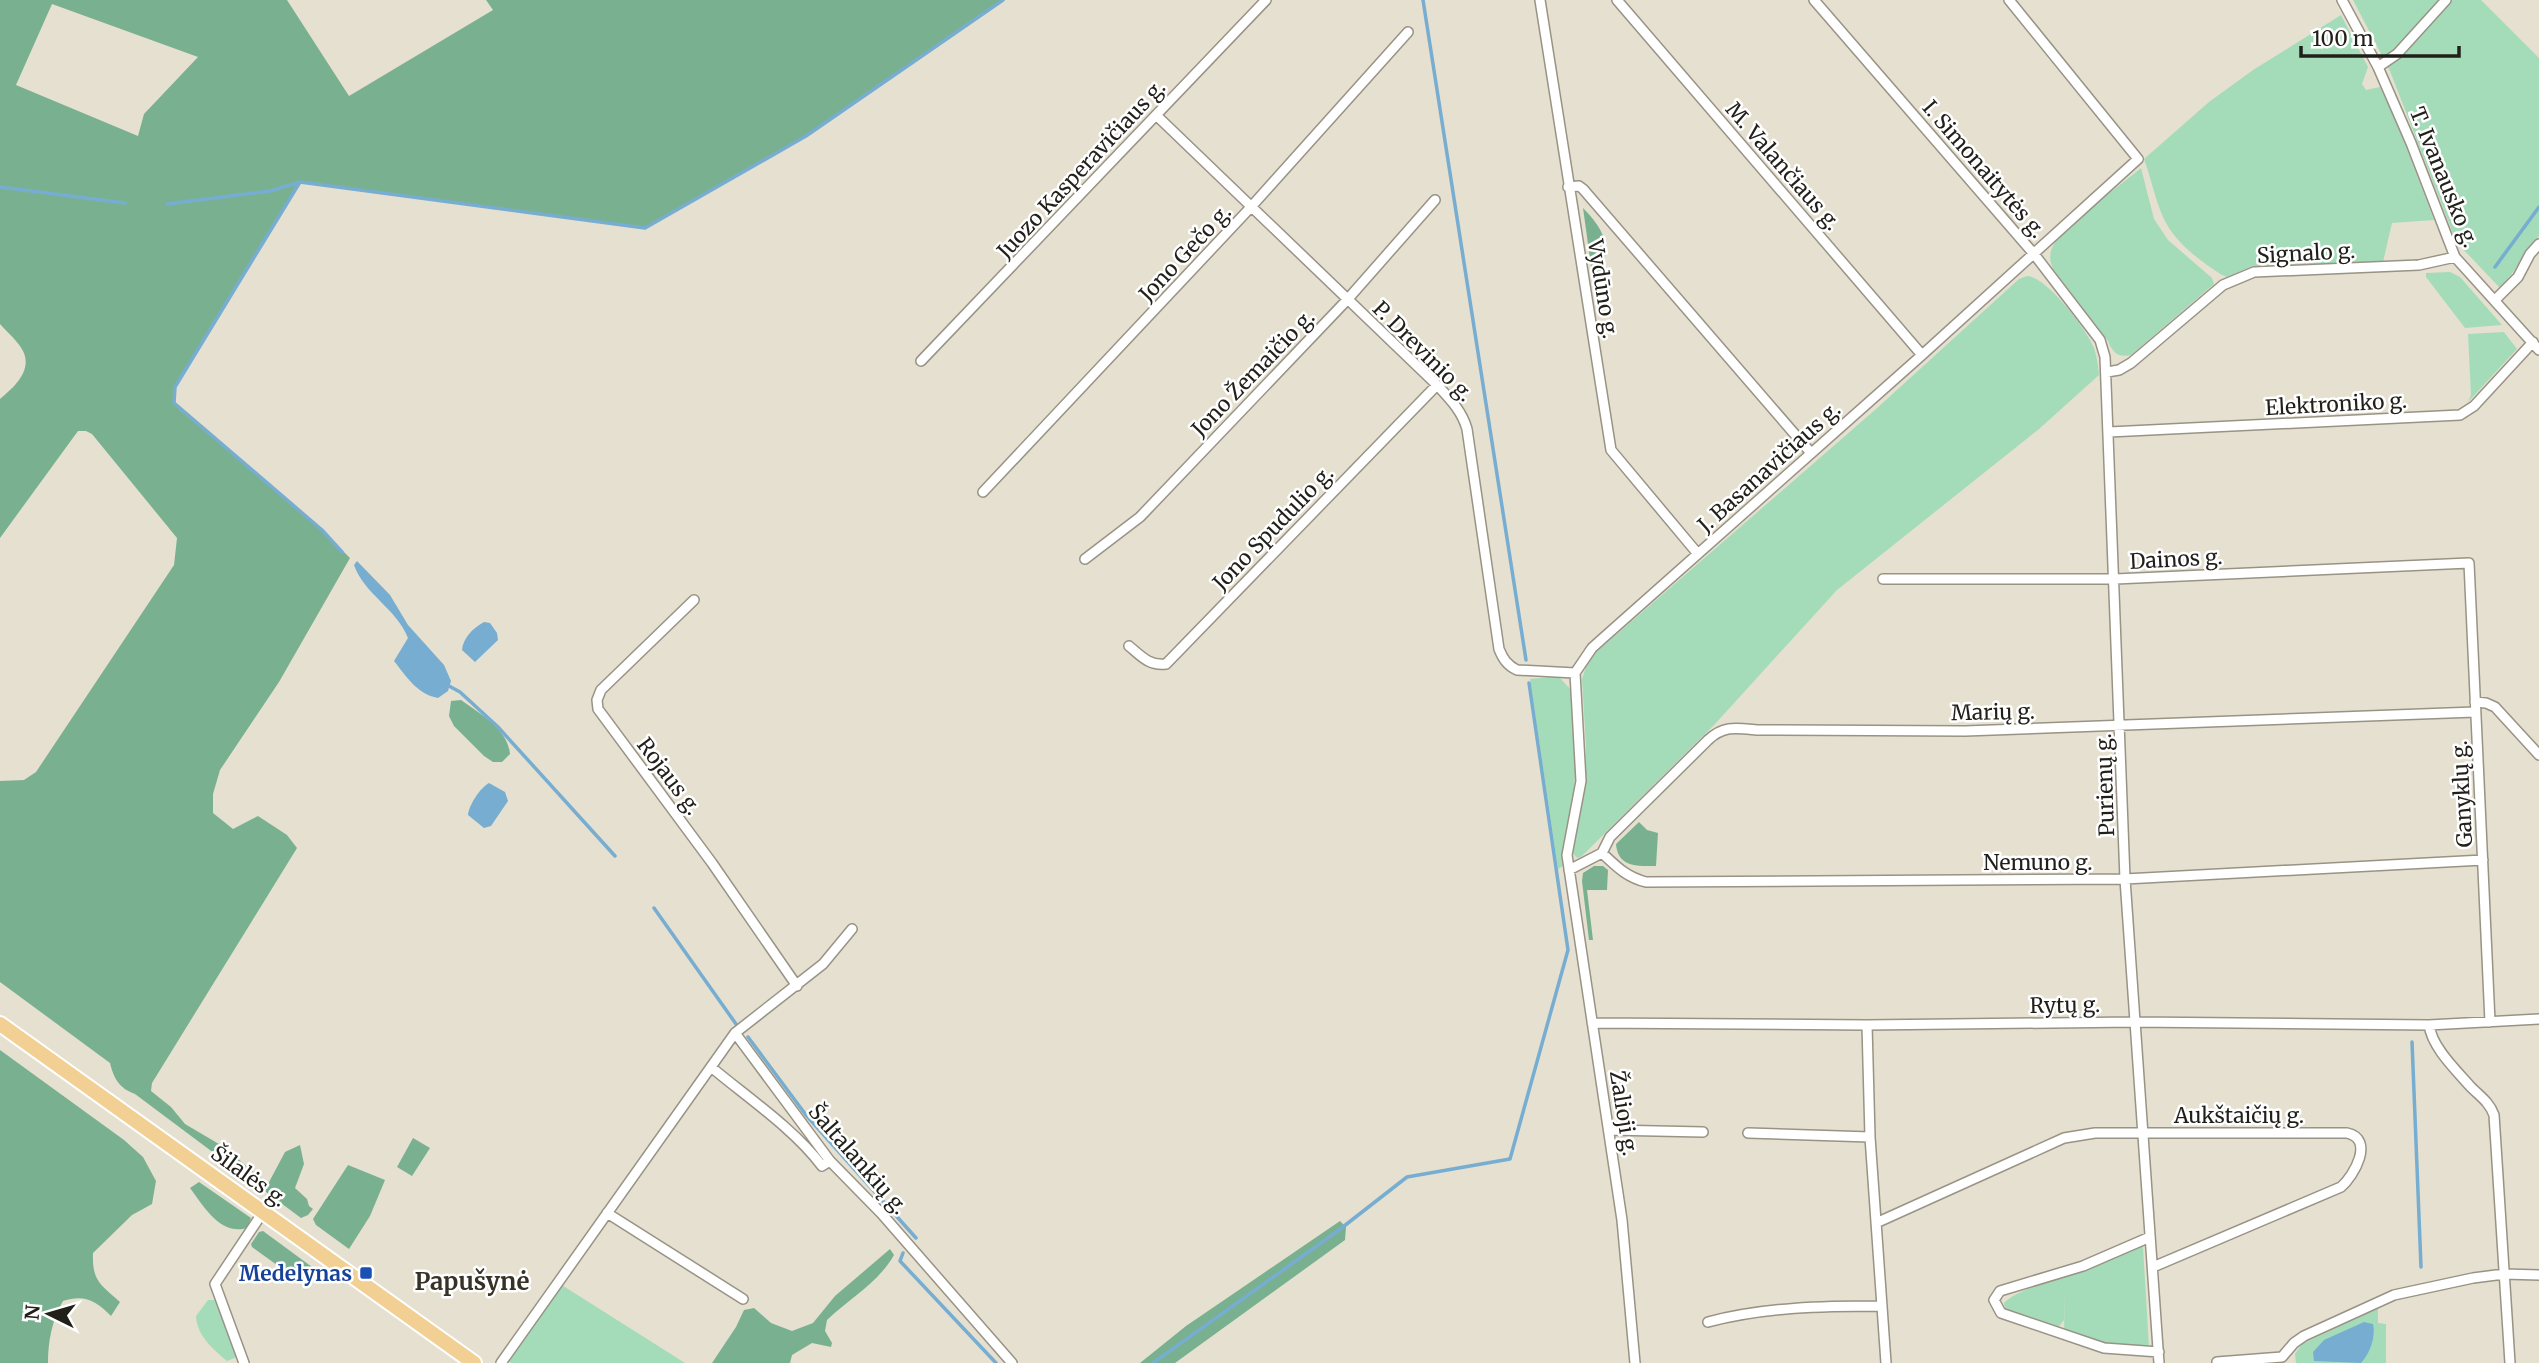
<svg xmlns="http://www.w3.org/2000/svg" width="2539" height="1363" viewBox="0 0 2539 1363" font-family="Merriweather,serif">
<rect width="100%" height="100%" fill="#e5e0d0"/>
<path fill="#a4dcba" d="M2353 0H2481L2539 58V236C2524 252 2516 272 2500 288L2462 248 2454 236 2390 71Z
M2341 15 2368 67 2362 84 2366 90 2380 87 2398 126 2434 220 2392 223 2383 262 2252 266 2227 277 2222 275C2200 261 2174 242 2163 217 2155 199 2151 178 2144 159L2209 102 2253 70Z
M2141 168 2154 219 2168 240 2212 278 2214 284 2131 355C2118 358 2113 353 2108 341L2053 269C2050 261 2049 256 2052 248 2062 227 2121 185 2141 168Z
M2450 272 2460 277 2502 325 2465 328 2426 277V273Z
M2027 276C2047 277 2086 329 2094 348 2097 357 2098 365 2099 375L2039 429 1837 590 1715 724 1583 855 1578 858 1575 856 1572 851 1585 786 1586 747 1582 679 1587 664 1594 654 1876 409 2019 279Z
M2504 332 2517 349 2468 402 2471 395 2468 334Z
M1552 677 1560 678 1571 690C1573 723 1577 757 1574 790 1571 816 1561 839 1563 866L1558 869 1530 679Z
M2143 1246 2149 1348 2111 1345 2064 1332 2065 1294 2064 1320 2057 1329 2005 1308 2004 1303C2017 1288 2071 1276 2092 1268 2109 1261 2126 1253 2143 1246Z
M557 1282 685 1363H511L504 1358Z
M208 1300H215L237 1357 227 1361C213 1349 197 1336 196 1316Z
M2378 1308V1323L2386 1324V1363H2296L2295 1354 2302 1344Z"/>
<path fill="#79b190" fill-rule="evenodd" d="M0 0H287L349 96 493 10 486 0H1003L806 136 645 228 300 182 175 387 174 402 180 410 322 530 350 558 279 682 220 770 213 794V813L233 829 258 816 287 835 297 848 152 1083 151 1091 171 1107 185 1124 224 1147 268 1184 285 1152 300 1145 304 1164 295 1188 307 1199 309 1206 313 1209 308 1215 301 1218 135 1094C119 1088 114 1079 110 1063L0 982V781L24 780 36 772 174 565 177 538 92 434 86 431H78L0 538V399C13 388 33 371 23 351 18 341 7 332 0 324ZM52 4 198 57 144 114 138 136 16 85Z
M1583 208C1606 232 1610 244 1601 278L1593 280Z
M461 700C479 713 508 729 510 754L502 762H493L484 756 454 726 449 716 451 701Z
M1639 822 1647 830 1658 833 1656 866C1638 866 1618 868 1616 844Z
M1594 866H1603L1608 870 1607 890H1587L1593 940H1589L1582 881 1583 873Z
M0 1050 124 1140 143 1157 156 1181 152 1204 132 1215 93 1253C92 1281 100 1284 120 1302L111 1316C96 1301 85 1294 63 1301 52 1320 48 1341 48 1363H0Z
M413 1138 430 1148 412 1176 397 1167Z
M348 1165 385 1180 370 1216 349 1249 316 1225 313 1219Z
M199 1182 251 1218 247 1228C221 1236 204 1207 190 1188Z
M1340 1221 1346 1227 1345 1240 1175 1363H1140L1186 1326Z
M263 1231 312 1267 309 1278 302 1283 252 1247 251 1244 259 1232Z
M890 1249 894 1255C879 1282 849 1299 827 1320L825 1331 832 1343 831 1347 812 1343 792 1355 790 1363H712L736 1327 744 1310 754 1308 771 1323 792 1331 813 1323 835 1296Z"/>
<path fill="#77add0" d="M357 561 390 595 408 625 444 665 451 681 448 691 438 698C417 694 406 676 394 661L408 638C397 609 364 594 354 565Z
M484 622 490 623 497 633 498 640 475 662 462 650C463 638 473 628 484 622Z
M489 783 505 792 508 801 491 826 484 828 468 815C469 805 480 788 489 783Z
M2364 1322 2373 1324C2376 1336 2370 1354 2361 1363L2314 1361 2313 1352 2324 1340Z"/>
<g fill="none" stroke-linecap="round" stroke-linejoin="round">
<path stroke="#77add0" stroke-width="3.5" d="M1423 0 1526 660
M300 182 175 387 174 403 322 530 342 552
M0 187 125 203
M167 204 270 191 300 182 645 228 806 136 1003 0
M2495 267 2539 207
M449 686 460 692 498 727 615 856
M654 908 736 1024
M748 1037 806 1115 916 1238
M2412 1042 2421 1267
M903 1253 900 1261 996 1363
M1153 1363 1339 1230 1407 1177 1510 1159 1568 950 1529 683"/>
<g stroke="#989385" stroke-width="12">
<path id="street" d="M1540 0 1611 450 1698 554
M1617 0 1922 355
M1814 0 2034 254 2100 340 2105 357 2125 879 2159 1363
M2342 0 2378 67 2411 143 2455 257 2539 350
M2378 67 2397 54 2446 0
M1156 115 1437 385C1450 399 1462 411 1467 429L1499 649C1503 659 1507 665 1517 670L1575 673
M1568 187 1579 186 1583 189 1811 453
M2495 300 2518 277 2530 254 2539 244
M921 361 1266 0
M2107 372 2119 370 2131 363 2223 285 2254 272 2419 265 2455 257
M2109 432 2460 415 2474 406 2533 342
M983 492 1251 207 1408 32
M1085 559 1140 517 1347 300 1435 200
M1883 579H2115L2469 563 2490 1022
M694 600 601 690 597 700 598 709 712 863 797 986
M1129 646C1141 656 1149 666 1166 664L1437 385
M2475 702 2486 703 2495 707 2539 755
M1602 853C1616 866 1626 877 1646 882L2125 879 2483 860
M1569 870 1602 853 1610 837 1708 740C1724 725 1737 728 1757 730L1965 731 2475 712
M852 929 823 964 735 1033 830 1161 881 1213 1012 1363
M1592 1023 1867 1025 2134 1022 2429 1025 2539 1019
M1867 1025 1870 1137 1886 1363
M2429 1025C2432 1047 2455 1069 2469 1085 2478 1095 2489 1101 2494 1115L2510 1363
M711 1067C748 1098 793 1128 822 1166L830 1161
M1610 1130 1703 1132
M1748 1133 1870 1137
M607 1213 743 1299
M1876 1223 2064 1138 2095 1133H2347C2375 1139 2354 1176 2341 1187L2153 1267
M2150 1237 2083 1266 2000 1291 1994 1300 2001 1313 2104 1348 2159 1352
M1708 1322C1765 1307 1823 1306 1882 1306
M2217 1362 2282 1357 2294 1343 2304 1336 2394 1295 2473 1278 2504 1274 2539 1275
M244 1363 215 1284 263 1212
M501 1363 735 1033
M1635 1363 1622 1220 1567 855 1581 781 1575 673 1592 648 1602 639 1922 355 2138 159 2009 0"/>
</g>
<g stroke="#fff" stroke-width="18">
<path id="primary" d="M0 1024 474 1363"/>
</g>
<use href="#street" stroke="#fff" stroke-width="9"/>
<use href="#primary" stroke="#f2cf93" stroke-width="14"/>
</g>
<rect fill="#1a4fb4" stroke="#fff" stroke-width="2.5" x="359" y="1266" width="14" height="14" rx="3.5"/>
<g text-anchor="middle" dominant-baseline="central" stroke-width="5" stroke-linejoin="round" paint-order="stroke">
<g font-size="21" fill="#211f1a" stroke="#fff">
<text transform="translate(1783 166) rotate(49)">M. Valančiaus g.</text>
<text transform="translate(1081 169) rotate(-47)">Juozo Kasperavičiaus g.</text>
<text transform="translate(1984 169) rotate(49)">I. Simonaitytės g.</text>
<text transform="translate(2444 177) rotate(68)">T. Ivanausko g.</text>
<text transform="translate(1185 253) rotate(-47)">Jono Gečo g.</text>
<text transform="translate(2306 253) rotate(-3)">Signalo g.</text>
<text transform="translate(1603 289) rotate(81)">Vydūno g.</text>
<text transform="translate(1423 351) rotate(45)">P. Drevinio g.</text>
<text transform="translate(1253 373) rotate(-46)">Jono Žemaičio g.</text>
<text transform="translate(2336 404) rotate(-3)">Elektroniko g.</text>
<text transform="translate(1769 467) rotate(-42)">J. Basanavičiaus g.</text>
<text transform="translate(1273 528) rotate(-46)">Jono Spudulio g.</text>
<text transform="translate(2176 559) rotate(-3)">Dainos g.</text>
<text transform="translate(1993 712) rotate(-1)">Marių g.</text>
<text transform="translate(669 776) rotate(53)">Rojaus g.</text>
<text transform="translate(2105 785) rotate(-92)">Purienų g.</text>
<text transform="translate(2462 794) rotate(-93)">Ganyklų g.</text>
<text x="2038" y="862">Nemuno g.</text>
<text transform="translate(2065 1005) rotate(-1)">Rytų g.</text>
<text transform="translate(1624 1113) rotate(81)">Žalioji g.</text>
<text x="2239" y="1115">Aukštaičių g.</text>
<text transform="translate(858 1159) rotate(49)">Šaltalankių g.</text>
<text transform="translate(249 1176) rotate(36)">Šilalės g.</text>
</g>
<g font-size="21" font-weight="bold" fill="#164399" stroke="#fff" text-anchor="end">
<text x="352" y="1273">Medelynas</text>
</g>
<g font-size="24" font-weight="bold" fill="#363225" stroke="#fff">
<text x="472" y="1281">Papušynė</text>
</g>
</g>
<g transform="translate(49 1314) rotate(275)" stroke="#ffffff" stroke-width="5" paint-order="stroke">
<path d="M0-5L12 26L0 18L-12 26Z" fill="#211f1a"/>
<text y="-10" font-size="19" font-weight="bold" text-anchor="middle" fill="#211f1a">N</text>
</g>
<path d="M2301 46v10h158v-10" fill="none" stroke="#211f1a" stroke-width="3.5"/>
<text x="2312" y="46" font-size="21" fill="#211f1a" stroke="#ffffff" stroke-width="5" paint-order="stroke">100 m</text>
</svg>
